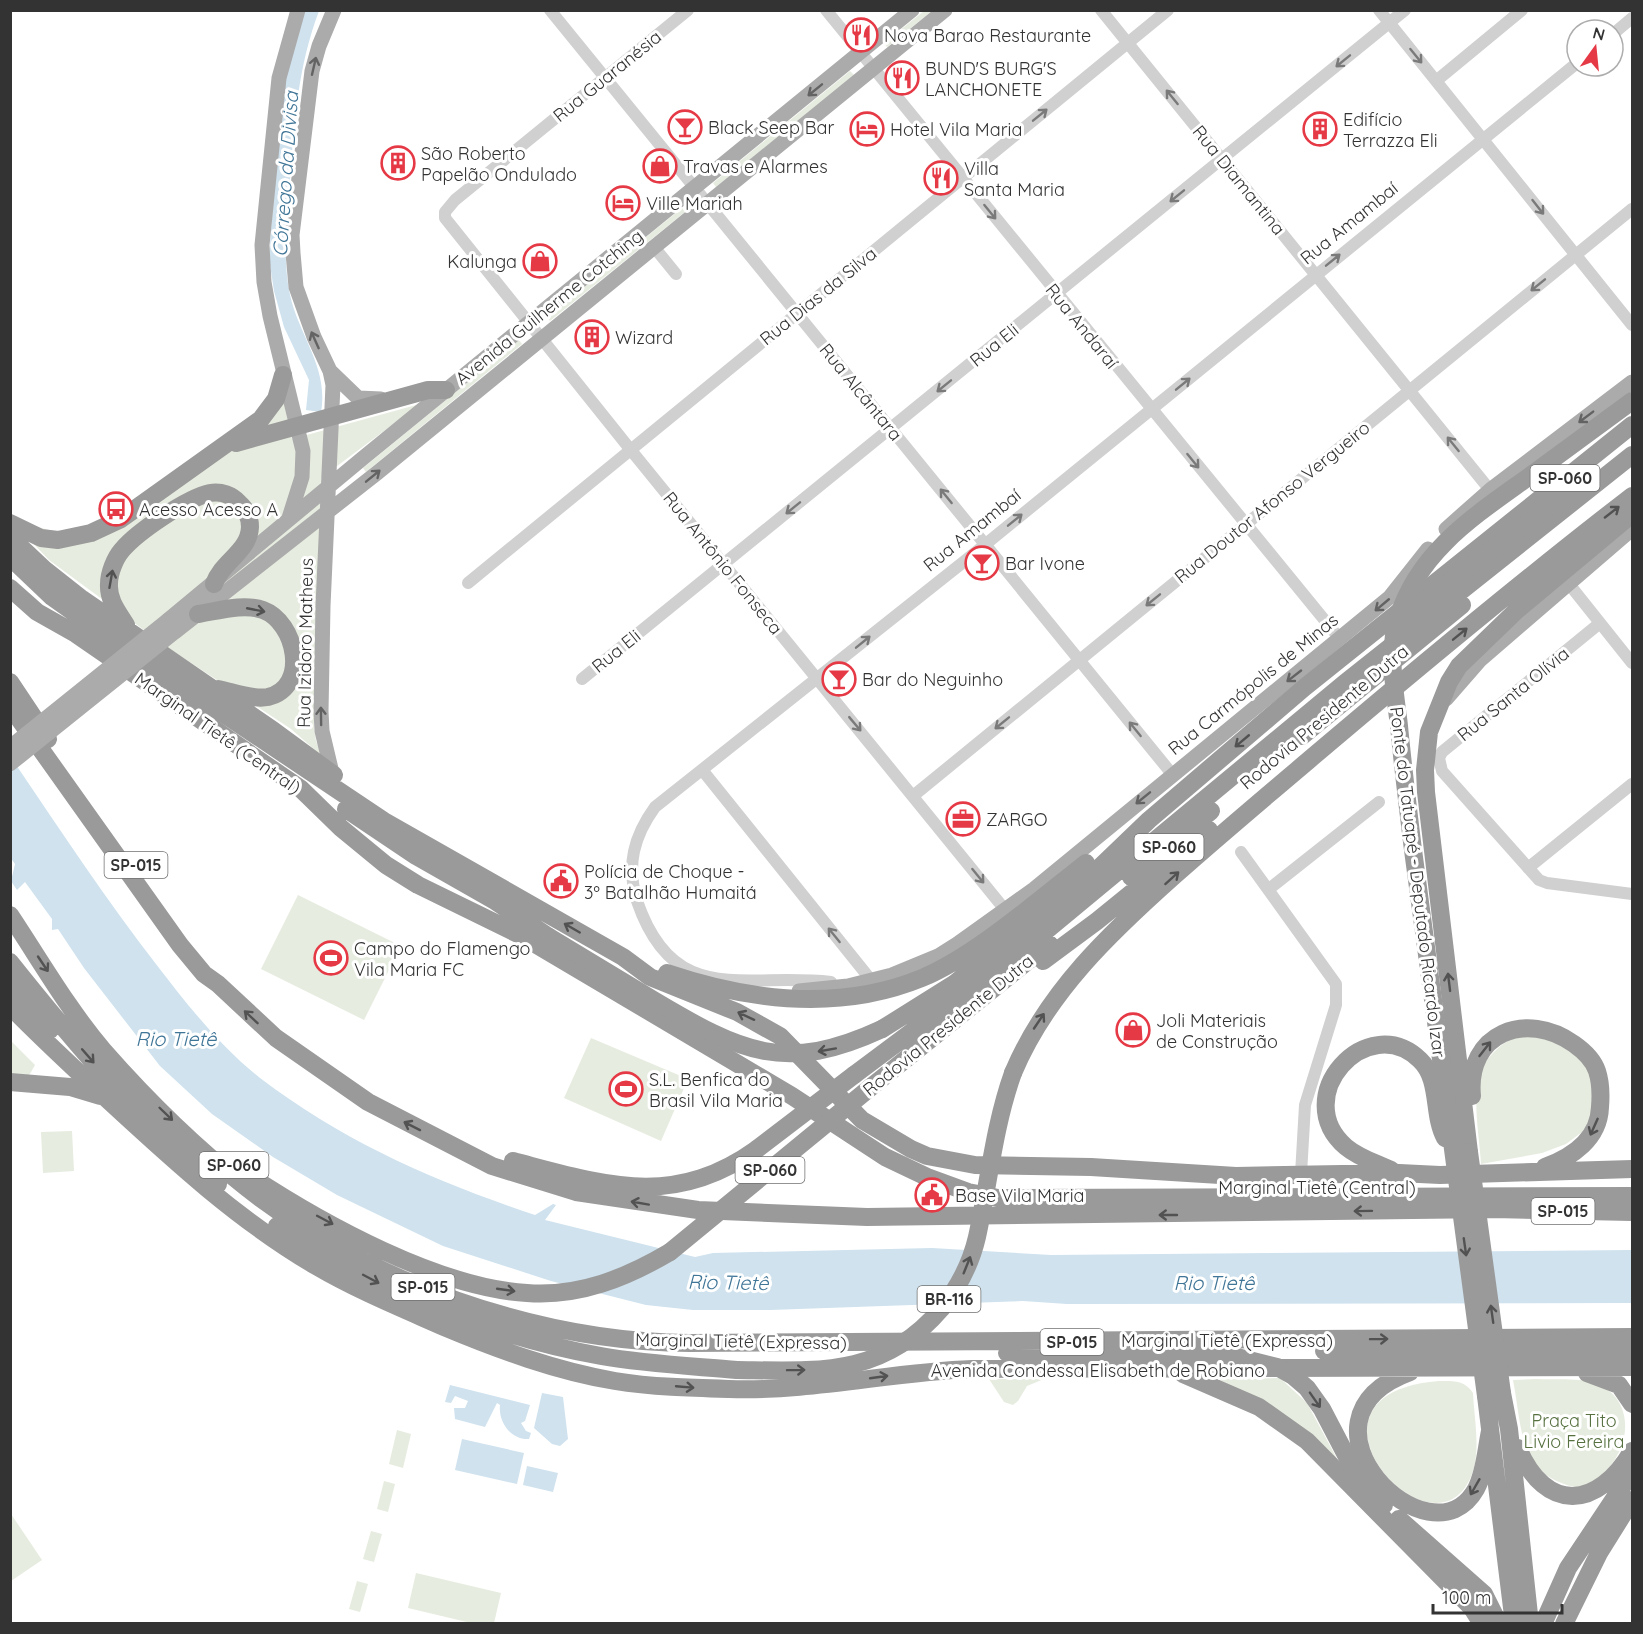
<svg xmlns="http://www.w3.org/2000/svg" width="1643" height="1634" viewBox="0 0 1643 1634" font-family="Quicksand,sans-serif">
<rect width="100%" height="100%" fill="#fff"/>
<path fill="#e6ecdf" d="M924 11H932L887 47 884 43Z
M850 71 854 75 716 187 713 183Z
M682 208 685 212 550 321 547 317Z
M519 340 522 344 366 472 363 468Z
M284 400 292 439 420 404 321 478 314 728 316 741 323 757 291 729 167 647 49 560 11 520 83 539Z
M298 895 401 946 364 1020 261 969Z
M1518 1036H1545L1581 1059 1591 1075 1595 1108 1586 1129 1566 1144 1542 1153 1481 1164C1478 1113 1461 1061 1518 1036Z
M591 1038 688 1079 661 1141 564 1098Z
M10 1040 35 1065 27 1079 11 1077Z
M72 1131 74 1171 43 1173 41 1132Z
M1280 1378 1307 1403 1342 1468 1239 1390 1218 1379Z
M989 1379H1044L1027 1386 1018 1401 1013 1405 1004 1402Z
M1537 1379C1556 1380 1580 1377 1597 1384 1638 1401 1630 1453 1600 1476 1594 1481 1587 1484 1580 1488 1518 1477 1523 1432 1513 1380Z
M1439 1381C1453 1381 1465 1380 1473 1393 1474 1417 1481 1451 1472 1474 1436 1571 1276 1394 1439 1381Z
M397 1430 411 1434 403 1468 389 1464Z
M384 1481 395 1484 388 1512 377 1509Z
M11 1514 42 1560 11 1581H10Z
M371 1531 382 1534 374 1562 363 1559Z
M416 1573 501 1593 494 1623H471L408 1608Z
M357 1581 368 1584 360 1612 349 1609Z"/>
<path fill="#cfe2ee" d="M301 11H319C298 66 294 123 290 181 287 220 282 257 290 295 299 336 329 368 321 412L306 410 309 380 284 327 274 291 269 258 282 76Z
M10 756C59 828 106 900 159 968 189 1007 221 1047 260 1078 346 1143 434 1181 535 1215L553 1204 556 1205 545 1220 695 1257 713 1253 932 1248 1051 1255 1632 1250V1303L1067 1304 1023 1301 770 1310H693L646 1305 551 1281 443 1246 337 1195 273 1157 212 1114 160 1066 84 968 58 929 52 930V919L25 882 17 890 11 881 15 864 10 857Z
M450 1385 530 1405 525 1421 521 1423 526 1431 531 1433 529 1439C511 1440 498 1422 500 1405L497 1403 485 1427 455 1419 454 1408H465L468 1401 455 1396 451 1403 445 1402Z
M542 1393 563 1397 568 1439 560 1446 552 1444 534 1428Z
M462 1439 524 1453 517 1484 455 1470Z
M527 1466 558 1473 553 1492 523 1485Z"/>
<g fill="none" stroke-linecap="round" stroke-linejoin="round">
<path stroke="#d0d0d0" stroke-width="12" d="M550 10 1172 774
M688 10 455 200 445 212V218L630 449 1006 911
M826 10 1340 639
M1101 10 1490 490
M1379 10 1632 325
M1613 34 1632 18
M1436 81 1522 10
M654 247 676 274
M468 583 1168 10
M1569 584 1632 663
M1600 623 1442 752 1439 758 1442 771 1539 880 1547 883 1632 894
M582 679 1405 10
M703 771 871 980
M913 796 1632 209
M1241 852 1336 984V1005L1305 1105 1301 1174
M1528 868 1632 784
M1269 889 1379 802
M831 982C744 972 674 1009 637 901 626 865 634 836 655 807L976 552 1577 63"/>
<path stroke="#ababab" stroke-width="15" d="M330 371 358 398 381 399
M289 518 302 477 303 451 270 316 264 282 262 245 279 78 298 10
M1446 529 1490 490 1632 382
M168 620 363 458 912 10
M176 631 377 473 945 10
M1446 699 1480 660 1632 529
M332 773 322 731 321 711 323 606 333 385 330 371 314 337 296 287 293 253 292 235 312 71 319 46 334 10
M799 991 848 986 892 975 938 956 957 944 1034 889 1390 597 1428 549"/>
<path stroke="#9a9a9a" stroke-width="18" d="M236 443 428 390H446
M1534 473 1632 401
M10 523 41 538 58 540 91 533 121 519 261 419 276 399 283 375
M10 537 44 569 82 599 274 731 334 775
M10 557 52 597 97 629 384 821 623 957 650 977 737 1012 780 1036 862 1120 911 1149 927 1156 975 1165 1091 1167 1236 1176 1399 1173 1440 1175 1632 1169
M10 588 37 612 76 634 301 789 341 828 386 865 418 885 520 935 792 1096 885 1157 927 1177 968 1192 998 1198 1632 1196
M198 614C218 611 243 603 263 610 296 622 310 687 268 697 253 700 233 692 218 689
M126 625C118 612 108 600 109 584 109 573 115 558 122 550 137 532 187 498 210 493 221 491 232 495 239 503 246 509 250 518 250 527 249 552 222 561 214 584
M10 682 48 739
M10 706 180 945 204 974 218 984 276 1038 368 1102 492 1166 576 1192 698 1210 867 1217 1494 1209 1632 1212
M1302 736 1462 605
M346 809 416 856 495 901 549 937
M1131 877 1211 811
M10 915C40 960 68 1009 103 1050 146 1099 196 1148 247 1188 367 1282 538 1342 690 1343L1632 1337
M1043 961 1097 921 1209 830
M10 962C73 1041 139 1120 218 1184
M667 973C750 1001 839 1012 922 978 975 956 1040 899 1086 863
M10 984 50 1030
M10 1006C42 1039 75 1069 108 1100 174 1161 239 1221 316 1266 357 1290 401 1308 444 1327 499 1350 556 1371 615 1381 652 1387 691 1388 729 1389 811 1392 891 1372 972 1369L1632 1367
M882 1029 954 984 1098 869 1149 820 1305 687 1632 425
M1013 1073C1047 992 1111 932 1175 875 1219 836 1264 798 1309 760 1415 670 1522 581 1632 496
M854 1075 1036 939 1345 683 1632 455
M10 1082 70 1087 100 1096
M871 1087 1049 944
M1472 1096C1466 1033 1526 1010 1574 1044 1584 1051 1593 1059 1597 1071 1601 1083 1601 1095 1600 1107 1599 1139 1572 1157 1545 1167
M1469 1152 1426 792 1425 770 1429 732 1449 682 1459 666 1517 610 1632 514
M513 1161C605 1185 673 1209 757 1149
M1391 1170C1376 1163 1359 1158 1346 1147 1288 1097 1367 1009 1420 1060 1441 1080 1432 1114 1445 1138
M250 1176C323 1224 439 1288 527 1293 579 1297 626 1278 670 1252
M277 1226C377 1287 485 1336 601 1356 646 1364 692 1366 737 1370
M1324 1351 1632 1352
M1007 1353 1061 1355
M1410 1372C1279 1420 1431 1570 1476 1489 1485 1472 1486 1450 1490 1431
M1587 1373 1619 1385 1632 1404
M1183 1374 1259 1407 1307 1441 1470 1606
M1502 1393 1509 1429 1530 1624
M1486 1396 1514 1624
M1518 1448C1546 1514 1598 1509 1632 1451
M1399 1519 1484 1594 1499 1624
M1465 1597 1482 1624
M1543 1624 1568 1568 1632 1472
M1564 1624 1599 1553 1632 1500"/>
<path stroke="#ababab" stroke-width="15" d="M10 747 168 620
M10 764 176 631"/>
<path stroke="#9a9a9a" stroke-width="18" d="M1399 635 1412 615 1426 600 1578 485
M549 937C584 958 619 979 655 1001 741 1052 785 1074 882 1029
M757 1149 854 1075
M1469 1152 1502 1393
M670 1252 871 1087
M1061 1355 1237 1357 1277 1367 1293 1376 1307 1388 1322 1409 1357 1476 1384 1505
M737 1370C819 1371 883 1377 941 1309 958 1288 971 1263 977 1237 989 1182 994 1126 1013 1073
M1486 1396C1461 1214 1437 1032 1413 850 1408 809 1403 768 1399 726 1395 691 1387 652 1398 618 1419 549 1479 513 1534 473"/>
</g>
<defs><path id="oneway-shaft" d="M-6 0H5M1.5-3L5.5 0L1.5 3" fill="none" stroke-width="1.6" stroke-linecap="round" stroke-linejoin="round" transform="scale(1.5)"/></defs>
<g stroke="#7a7a7a">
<use href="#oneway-shaft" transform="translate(1416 56) rotate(51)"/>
<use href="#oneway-shaft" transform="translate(1343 61) rotate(141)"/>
<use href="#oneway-shaft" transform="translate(1172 97) rotate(-129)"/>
<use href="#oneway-shaft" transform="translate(1040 115) rotate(-39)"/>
<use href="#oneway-shaft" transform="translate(1177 196) rotate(141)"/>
<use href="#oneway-shaft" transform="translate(1538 207) rotate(52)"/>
<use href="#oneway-shaft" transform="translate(990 212) rotate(51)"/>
<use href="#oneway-shaft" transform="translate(1333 260) rotate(-39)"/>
<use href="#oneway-shaft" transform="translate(1538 285) rotate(141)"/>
<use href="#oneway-shaft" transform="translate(1183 384) rotate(-39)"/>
<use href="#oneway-shaft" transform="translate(944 386) rotate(141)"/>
<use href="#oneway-shaft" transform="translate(1453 444) rotate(-129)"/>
<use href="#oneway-shaft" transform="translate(1193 461) rotate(51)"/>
<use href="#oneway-shaft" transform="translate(946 496) rotate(-129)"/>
<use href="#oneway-shaft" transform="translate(793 508) rotate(141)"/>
<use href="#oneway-shaft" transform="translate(1015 520) rotate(-39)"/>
<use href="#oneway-shaft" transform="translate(1153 600) rotate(141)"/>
<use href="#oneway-shaft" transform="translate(863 642) rotate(-39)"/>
<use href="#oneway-shaft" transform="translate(1002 723) rotate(141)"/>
<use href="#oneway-shaft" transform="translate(855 724) rotate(50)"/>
<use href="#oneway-shaft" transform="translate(1135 729) rotate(-129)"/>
<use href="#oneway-shaft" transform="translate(978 876) rotate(51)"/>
<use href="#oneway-shaft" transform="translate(834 935) rotate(-129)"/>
</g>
<g stroke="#636363">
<use href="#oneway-shaft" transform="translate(314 66) rotate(-77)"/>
<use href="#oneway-shaft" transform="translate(815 90) rotate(141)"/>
<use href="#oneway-shaft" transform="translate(315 340) rotate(-114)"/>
<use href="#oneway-shaft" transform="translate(1586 417) rotate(143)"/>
<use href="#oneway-shaft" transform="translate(373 476) rotate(-39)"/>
<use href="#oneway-shaft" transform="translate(1382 605) rotate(140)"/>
<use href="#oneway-shaft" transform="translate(1294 676) rotate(142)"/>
<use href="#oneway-shaft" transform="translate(321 716) rotate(-91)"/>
<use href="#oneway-shaft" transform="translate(1143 798) rotate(141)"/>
</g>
<g stroke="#525252">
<use href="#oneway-shaft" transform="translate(1612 512) rotate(-38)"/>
<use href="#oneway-shaft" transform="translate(111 579) rotate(-80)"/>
<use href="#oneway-shaft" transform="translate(256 610) rotate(11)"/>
<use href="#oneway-shaft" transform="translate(1460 634) rotate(-39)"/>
<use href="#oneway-shaft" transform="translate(1242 741) rotate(140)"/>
<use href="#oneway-shaft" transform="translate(1172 878) rotate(-42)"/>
<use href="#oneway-shaft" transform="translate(572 928) rotate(-150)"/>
<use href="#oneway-shaft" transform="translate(43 964) rotate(56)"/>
<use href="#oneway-shaft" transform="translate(1449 982) rotate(-97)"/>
<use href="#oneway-shaft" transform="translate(746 1016) rotate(-155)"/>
<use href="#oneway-shaft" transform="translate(251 1017) rotate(-137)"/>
<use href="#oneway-shaft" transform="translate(1039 1021) rotate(-56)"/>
<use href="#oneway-shaft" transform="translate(1485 1049) rotate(-52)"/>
<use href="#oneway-shaft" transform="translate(827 1050) rotate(170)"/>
<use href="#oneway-shaft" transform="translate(88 1056) rotate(49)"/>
<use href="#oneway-shaft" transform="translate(166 1114) rotate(44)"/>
<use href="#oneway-shaft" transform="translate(412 1126) rotate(-153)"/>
<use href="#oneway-shaft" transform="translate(1594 1127) rotate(114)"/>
<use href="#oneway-shaft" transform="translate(640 1203) rotate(-170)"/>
<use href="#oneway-shaft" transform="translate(1363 1211) rotate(179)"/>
<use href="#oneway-shaft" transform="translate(1168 1215) rotate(180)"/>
<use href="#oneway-shaft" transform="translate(325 1220) rotate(28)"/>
<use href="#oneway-shaft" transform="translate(1465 1247) rotate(82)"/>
<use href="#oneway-shaft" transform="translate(967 1265) rotate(-68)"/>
<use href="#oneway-shaft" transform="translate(371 1279) rotate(28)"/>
<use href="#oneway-shaft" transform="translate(506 1290) rotate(8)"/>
<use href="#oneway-shaft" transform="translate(1492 1314) rotate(-98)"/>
<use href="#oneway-shaft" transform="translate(1379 1339) rotate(-1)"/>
<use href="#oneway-shaft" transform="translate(796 1370) rotate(-1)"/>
<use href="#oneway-shaft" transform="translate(879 1377) rotate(-8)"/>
<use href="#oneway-shaft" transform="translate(685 1387) rotate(5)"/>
<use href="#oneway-shaft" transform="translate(1315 1400) rotate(55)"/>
<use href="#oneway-shaft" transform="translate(1475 1487) rotate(120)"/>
</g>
<defs>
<g id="restaurant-ring" transform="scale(1.725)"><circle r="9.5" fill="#fff" stroke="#e63946" stroke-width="1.5"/><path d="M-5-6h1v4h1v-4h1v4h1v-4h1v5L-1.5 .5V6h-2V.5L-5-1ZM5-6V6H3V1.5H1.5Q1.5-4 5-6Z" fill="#e63946"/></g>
<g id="bar-ring" transform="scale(1.725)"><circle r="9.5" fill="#fff" stroke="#e63946" stroke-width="1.5"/><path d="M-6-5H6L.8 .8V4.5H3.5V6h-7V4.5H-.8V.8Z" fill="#e63946"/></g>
<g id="hotel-ring" transform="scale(1.725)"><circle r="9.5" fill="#fff" stroke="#e63946" stroke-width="1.5"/><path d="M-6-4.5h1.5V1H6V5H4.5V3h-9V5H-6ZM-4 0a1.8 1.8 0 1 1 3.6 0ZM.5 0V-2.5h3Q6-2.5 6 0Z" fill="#e63946"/></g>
<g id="building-ring" transform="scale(1.725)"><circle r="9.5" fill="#fff" stroke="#e63946" stroke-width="1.5"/><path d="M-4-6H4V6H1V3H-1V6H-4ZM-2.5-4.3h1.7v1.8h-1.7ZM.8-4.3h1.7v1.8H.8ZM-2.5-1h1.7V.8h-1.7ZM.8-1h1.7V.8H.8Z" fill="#e63946"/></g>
<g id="shop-ring" transform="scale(1.725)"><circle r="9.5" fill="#fff" stroke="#e63946" stroke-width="1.5"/><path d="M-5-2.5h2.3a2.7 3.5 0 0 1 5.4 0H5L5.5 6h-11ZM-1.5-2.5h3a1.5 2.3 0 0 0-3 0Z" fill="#e63946"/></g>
<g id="bus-ring" transform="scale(1.725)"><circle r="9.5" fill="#fff" stroke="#e63946" stroke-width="1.5"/><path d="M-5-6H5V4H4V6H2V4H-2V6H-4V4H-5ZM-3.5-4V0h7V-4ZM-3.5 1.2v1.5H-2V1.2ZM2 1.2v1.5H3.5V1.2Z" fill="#e63946"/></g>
<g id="office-ring" transform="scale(1.725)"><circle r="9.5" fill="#fff" stroke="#e63946" stroke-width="1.5"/><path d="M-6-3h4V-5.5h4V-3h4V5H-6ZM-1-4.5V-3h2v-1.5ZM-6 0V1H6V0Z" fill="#e63946"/></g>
<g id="civic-ring" transform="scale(1.725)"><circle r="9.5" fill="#fff" stroke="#e63946" stroke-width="1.5"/><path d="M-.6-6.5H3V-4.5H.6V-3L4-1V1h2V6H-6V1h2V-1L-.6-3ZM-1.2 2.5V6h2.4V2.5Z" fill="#e63946"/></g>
<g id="stadium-ring" transform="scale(1.725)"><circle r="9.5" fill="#fff" stroke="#e63946" stroke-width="1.5"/><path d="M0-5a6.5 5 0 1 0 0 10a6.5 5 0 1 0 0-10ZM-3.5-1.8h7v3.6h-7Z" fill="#e63946"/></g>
</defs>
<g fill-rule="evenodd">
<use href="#restaurant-ring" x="861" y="35"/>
<use href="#restaurant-ring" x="902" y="78"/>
<use href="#bar-ring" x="685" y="127"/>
<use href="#hotel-ring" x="867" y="129"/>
<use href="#building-ring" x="1320" y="129"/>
<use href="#building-ring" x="398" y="163"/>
<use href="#shop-ring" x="660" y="166"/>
<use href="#restaurant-ring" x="941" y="178"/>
<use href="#hotel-ring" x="623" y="203"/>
<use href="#shop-ring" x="540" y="261"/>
<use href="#building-ring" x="592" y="337"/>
<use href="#bus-ring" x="116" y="509"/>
<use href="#bar-ring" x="982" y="563"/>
<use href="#bar-ring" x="839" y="679"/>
<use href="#office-ring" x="963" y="819"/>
<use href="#civic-ring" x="561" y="881"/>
<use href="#stadium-ring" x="331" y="958"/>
<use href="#shop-ring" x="1133" y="1030"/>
<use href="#stadium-ring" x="626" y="1089"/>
<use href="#civic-ring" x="932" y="1195"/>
</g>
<g text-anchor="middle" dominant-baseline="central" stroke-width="6" stroke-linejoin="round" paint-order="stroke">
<g fill="#fff" stroke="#707070" stroke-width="1.5">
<rect x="1530.5" y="465" width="69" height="26" rx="4.5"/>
<rect x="1134.5" y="834" width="69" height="26" rx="4.5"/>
<rect x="104.5" y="852" width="63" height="26" rx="4.5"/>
<rect x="199.5" y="1152" width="69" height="26" rx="4.5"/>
<rect x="735.5" y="1157" width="69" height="26" rx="4.5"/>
<rect x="1531.5" y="1198" width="63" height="26" rx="4.5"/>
<rect x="391.5" y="1274" width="63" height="26" rx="4.5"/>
<rect x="917.5" y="1286" width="63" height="26" rx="4.5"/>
<rect x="1040.5" y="1329" width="63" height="26" rx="4.5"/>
</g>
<g font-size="16" font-weight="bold" fill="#333">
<text x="1565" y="478">SP-060</text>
<text x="1169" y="847">SP-060</text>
<text x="136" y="865">SP-015</text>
<text x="234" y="1165">SP-060</text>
<text x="770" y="1170">SP-060</text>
<text x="1563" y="1211">SP-015</text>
<text x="423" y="1287">SP-015</text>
<text x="949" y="1299">BR-116</text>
<text x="1072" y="1342">SP-015</text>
</g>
<g font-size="18" fill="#333" stroke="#fff" text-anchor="start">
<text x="884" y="35">Nova Barao Restaurante</text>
<text x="925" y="68">BUND'S BURG'S<tspan x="925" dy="21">LANCHONETE</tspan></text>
<text x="1343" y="119">Edifício<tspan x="1343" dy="21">Terrazza Eli</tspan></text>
<text x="708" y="127">Black Seep Bar</text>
<text x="890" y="129">Hotel Vila Maria</text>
<text x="421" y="153">São Roberto<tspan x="421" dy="21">Papelão Ondulado</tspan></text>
<text x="683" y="166">Travas e Alarmes</text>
<text x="964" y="168">Villa<tspan x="964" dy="21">Santa Maria</tspan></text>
<text x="646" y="203">Ville Mariah</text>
<text x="517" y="261" text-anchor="end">Kalunga</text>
<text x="615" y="337">Wizard</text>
<text x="139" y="509">Acesso Acesso A</text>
<text x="1005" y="563">Bar Ivone</text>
<text x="862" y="679">Bar do Neguinho</text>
<text x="986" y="819">ZARGO</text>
<text x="584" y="871">Polícia de Choque -<tspan x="584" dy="21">3º Batalhão Humaitá</tspan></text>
<text x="354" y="948">Campo do Flamengo<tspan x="354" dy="21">Vila Maria FC</tspan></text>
<text x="1156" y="1020">Joli Materiais<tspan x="1156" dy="21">de Construção</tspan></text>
<text x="649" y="1079">S.L. Benfica do<tspan x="649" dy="21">Brasil Vila Maria</tspan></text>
<text x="955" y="1195">Base Vila Maria</text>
</g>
<g font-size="18" fill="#333" stroke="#fff">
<text transform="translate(607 76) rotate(-39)">Rua Guaranésia</text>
<text transform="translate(1239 180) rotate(51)">Rua Diamantina</text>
<text transform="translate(1349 223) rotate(-39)">Rua Amambaí</text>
<text transform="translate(818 296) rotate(-39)">Rua Dias da Silva</text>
<text transform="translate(549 307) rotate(-39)">Avenida Guilherme Cotching</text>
<text transform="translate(1082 326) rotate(51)">Rua Andaraí</text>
<text transform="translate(994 345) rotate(-39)">Rua Eli</text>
<text transform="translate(861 392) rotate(51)">Rua Alcântara</text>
<text transform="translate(1272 502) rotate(-39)">Rua Doutor Afonso Vergueiro</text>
<text transform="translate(972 530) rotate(-39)">Rua Amambaí</text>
<text transform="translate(723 563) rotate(51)">Rua Antônio Fonseca</text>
<text transform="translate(305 643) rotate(-89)">Rua Izidoro Matheus</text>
<text transform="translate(616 651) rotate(-39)">Rua Eli</text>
<text transform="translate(1253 684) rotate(-39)">Rua Carmópolis de Minas</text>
<text transform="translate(1513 694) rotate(-39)">Rua Santa Olívia</text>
<text transform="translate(1324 717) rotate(-40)">Rodovia Presidente Dutra</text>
<text transform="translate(218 733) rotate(35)">Marginal Tietê (Central)</text>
<text transform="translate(1418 882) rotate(83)">Ponte do Tatuapé - Deputado Ricardo Izar</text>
<text transform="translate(948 1025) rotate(-39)">Rodovia Presidente Dutra</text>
<text x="1317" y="1187">Marginal Tietê (Central)</text>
<text x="1227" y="1340">Marginal Tietê (Expressa)</text>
<text transform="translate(741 1341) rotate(1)">Marginal Tietê (Expressa)</text>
<text x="1098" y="1370">Avenida Condessa Elisabeth de Robiano</text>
</g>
<g font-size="18" fill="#56703f" stroke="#fff">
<text x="1574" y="1420">Praça Tito<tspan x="1574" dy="21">Livio Fereira</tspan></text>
</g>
<g font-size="20" font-style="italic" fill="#3f7597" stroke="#fff">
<text transform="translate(285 174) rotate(-86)">Córrego da Divisa</text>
<text x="176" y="1038">Rio Tietê</text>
<text transform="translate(728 1282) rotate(1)">Rio Tietê</text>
<text x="1214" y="1282">Rio Tietê</text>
</g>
</g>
<rect width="1643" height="1634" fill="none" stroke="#333333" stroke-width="24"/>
<g transform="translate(1595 48) rotate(15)"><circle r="28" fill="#ffffff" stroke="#adadad" stroke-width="1.5"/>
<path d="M0-4.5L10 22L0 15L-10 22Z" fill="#e63946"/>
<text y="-9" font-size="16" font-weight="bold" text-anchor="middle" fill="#333333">N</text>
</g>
<path d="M1433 1604v9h129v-9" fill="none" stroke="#333333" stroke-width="3"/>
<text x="1442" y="1604" font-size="18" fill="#333333" stroke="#ffffff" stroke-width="4.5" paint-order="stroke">100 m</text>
</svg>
